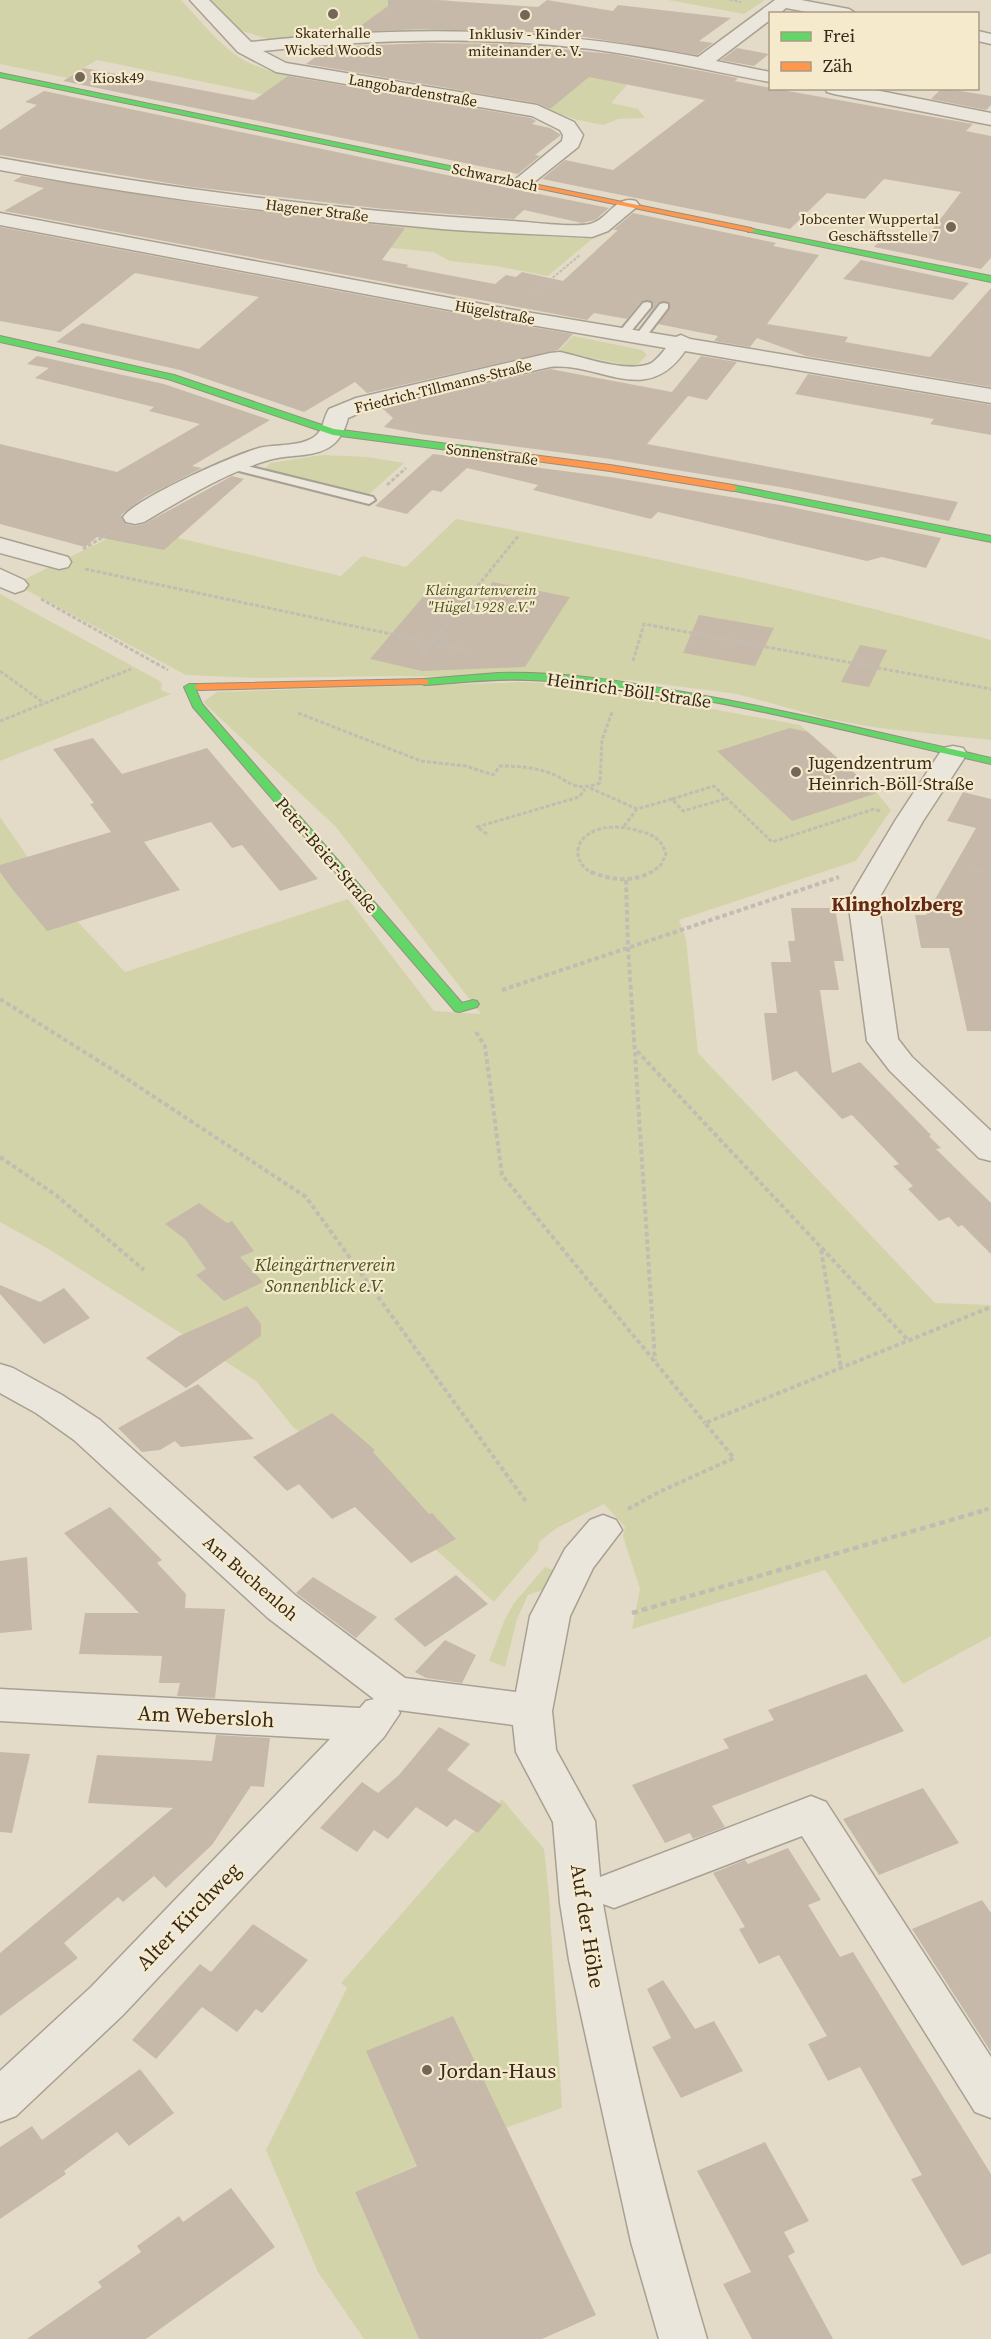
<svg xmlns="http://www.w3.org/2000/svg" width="991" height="2339" viewBox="0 0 991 2339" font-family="'Source Serif 4',serif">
<rect width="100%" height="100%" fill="#e3dbc8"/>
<path fill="#d3d3a9" d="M0 0H181C198 18 214 38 233 53 265 78 326 82 366 89L339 110 97 60 67 78 0 64Z
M211 0H449L454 30 271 40 242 31Z
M668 0H765L744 14Z
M642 68 611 103 638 109 645 118 618 119 603 125 578 120 527 103 447 90 451 87Z
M353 220 407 227 592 239 548 276 496 266 450 261 433 252 333 242Z
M573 336 642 350 647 355 639 363 632 366 558 351Z
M322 455 367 457 404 463 367 496 265 469 270 463Z
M456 519C636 553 815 591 991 640V740L879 728 828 719 737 694 629 680 395 676 259 678 186 675 15 584 131 527 341 576 362 556 406 567Z
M0 594 158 680 162 683 161 690 171 694 0 761Z
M526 682 581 685 800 725 877 793 891 810 856 861 679 920 686 939 698 1053 935 1303 991 1305V1636L903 1684 825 1570 632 1629 640 1589 623 1536 625 1527 604 1504 555 1529 539 1542 538 1550 494 1602 345 1468 293 1427 256 1381 47 1248 0 1222V817L59 902 125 972 348 899 434 1011 481 1014 336 827 203 702 217 692Z
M545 1567 555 1571 543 1590 528 1595 517 1619 505 1667 489 1661 505 1619 514 1603Z
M502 1799 544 1849 549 1896 562 2108 505 2128 355 2192 419 2339H364L318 2272 266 2150 347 1988 341 1983Z"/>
<path fill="#c7b9a9" d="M388 0H435L538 7 547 0 613 11 618 5 731 18 699 41 713 43 697 55 585 37 530 32 420 29 352 32 388 6Z
M427 43 509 44 613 54 738 78 735 81 771 88 973 124 966 131 991 136V258L981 269 874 247 884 236 920 243 932 230 961 192 884 179 865 199 827 193 790 229 542 179 565 160 613 170 705 100 589 77 550 109 537 103 306 64 329 47Z
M737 48 769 54 754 66 721 60Z
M84 68 254 100 288 76 531 118 536 121 532 124 550 128 561 135 535 155 540 156 518 174 63 81Z
M942 88 991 96V105L986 110 931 99Z
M44 91 514 189 609 208 595 220 582 223 524 210 514 219 384 209 192 187 0 155V130L37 105 25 102Z
M22 176 220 207 405 228 382 260 409 265 406 267 495 284 506 275 516 277 522 272 563 281 618 230H613L633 213 776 243 773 246 819 255 767 324 848 337 845 342 930 357 991 288V387L806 356 757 338 750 347 714 341 718 336 658 324 670 308V303L665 301 658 303 644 322 653 308 652 301 641 302 627 319 594 313 587 320 4 211 44 188 13 181Z
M0 227 508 323 573 334 558 350 367 393 355 382 304 412 180 370 56 342 82 323 199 349 259 297 135 273 60 332 0 321Z
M861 260 969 283 953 300 843 279Z
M37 356 164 384 270 420 192 466 202 468 145 497 121 515 126 524 135 526 144 524 232 476 244 479 164 550 97 537 85 547 0 524V444L117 472 200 424 149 411 154 407 35 378 49 368 27 364Z
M701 356 737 362 707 400 688 396 647 444 958 502 949 521 786 488 610 459 420 434 384 427 393 418 382 408 550 369 672 392Z
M808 374 991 405V435L930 424 934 419 795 394Z
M433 454 610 477 786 506 941 538 926 568 882 557 867 561 658 512 651 519 533 490 538 485 467 468 441 492 432 490 407 514 375 506Z
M492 582 570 597 525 667 422 671 370 659 428 591 478 601 480 598 488 599Z
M699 615 774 628 755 666 683 653Z
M860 645 887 650 869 687 841 682Z
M790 728 808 732 877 793 792 821 717 751Z
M93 738 122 774 207 748 318 879 280 891 242 845 232 848 211 822 144 842 180 890 47 931 13 890 0 872V865L111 832 90 804 94 803 53 749Z
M963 792 991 799V1031H967L949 948H921L915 915H926L976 828 947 821Z
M791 908H835L844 961H834L839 990H820L832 1073 860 1062 931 1135 929 1136 941 1148 936 1149 991 1203V1254L962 1225 958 1227 949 1217 939 1221 908 1189 913 1186 893 1166 899 1164 852 1115 842 1119 796 1071 772 1081 764 1013H777L771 962H791L788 941H795Z
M199 1203 227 1223 232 1221 254 1251 240 1257 263 1282 224 1301 196 1275 206 1269 185 1239 165 1224Z
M0 1285 40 1302 64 1288 90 1318 44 1344 0 1294Z
M247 1306 261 1324V1336L186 1388 146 1358 179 1336Z
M198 1384 254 1439 181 1447 175 1441 160 1450 142 1452 118 1428Z
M332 1413 375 1450 373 1452 429 1514 432 1513 456 1539 411 1563 355 1507 332 1519 299 1484 287 1491 253 1457Z
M110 1507 162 1560 157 1563 186 1594 185 1608 225 1609 215 1698 177 1696 180 1683H159L162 1656 79 1654 85 1613H139L64 1533Z
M27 1557 32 1630 0 1633V1561Z
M456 1575 488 1604 425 1647 394 1619Z
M313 1577 377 1617 356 1638 296 1593Z
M445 1640 476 1655 462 1683 426 1678 415 1672Z
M866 1674 904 1731 712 1806 725 1827 693 1839 690 1833 665 1843 632 1785 729 1748 723 1739 774 1720 768 1710Z
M439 1727 470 1744 447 1770 502 1805 478 1833 455 1819 447 1827 416 1807 388 1839 374 1830 357 1852 320 1828 362 1782 378 1793 399 1775Z
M216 1735 270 1738 264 1787 251 1786 212 1845 166 1888 154 1876 123 1902 118 1897 64 1943 78 1958 0 2016V1953L173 1808 88 1803 97 1755 212 1761Z
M0 1752 30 1754 12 1833 0 1832Z
M923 1788 959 1843 879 1875 843 1819Z
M788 1848 821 1900 808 1905 840 1957 853 1952 991 2174V2253L962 2266 911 2179 922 2175 860 2067 828 2081 808 2044 827 2036 779 1955 759 1964 739 1929 745 1927 713 1873 745 1860 748 1864Z
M982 1900 991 1913V2052L912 1929Z
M253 1924 308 1960 262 2013 256 2009 237 2032 202 2007 156 2059 132 2040 200 1964 211 1972Z
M663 1980 695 2029 714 2021 743 2071 681 2098 652 2047 671 2038 647 1989Z
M453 2016 596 2315 542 2339H419L355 2192 417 2166 366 2051Z
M140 2069 174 2113 129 2146 117 2132 64 2171 66 2174 0 2219V2147L32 2126 42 2140Z
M765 2142 809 2221 784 2232 795 2252 788 2256 833 2339H752L723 2284 751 2272 697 2171Z
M231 2188 275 2247 146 2339H27L102 2287 98 2282 141 2252 137 2246 179 2216 183 2222Z"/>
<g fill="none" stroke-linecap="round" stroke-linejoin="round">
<g stroke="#a8a092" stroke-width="4">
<path id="lane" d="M647 302 651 303V307L628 335H620V331L643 303Z
M664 303 668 304V308L645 338H637V334L660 304Z
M231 462 373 497 375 500 369 504 227 468 225 466Z"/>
</g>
<g stroke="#a8a092" stroke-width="3">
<path id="street" d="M190 0H209L251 42C407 25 544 27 698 57L775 0H801L849 9 857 14H818L786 8 779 14H770V20L716 61 770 72V82C710 71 651 57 591 49 482 36 372 39 263 51L286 63 537 105 574 122 583 135 578 147 528 187H514L511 183 562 141 563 135 560 130 532 116 276 72 238 52Z
M978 31 991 34V44L978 41Z
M825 88H865L991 113V125L834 94 827 92Z
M0 158C169 189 341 211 513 221 530 222 576 228 590 224 608 220 615 195 636 201L639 205 608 231 592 237C542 234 492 233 442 229 294 216 146 197 0 170Z
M0 213 508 309 676 337 681 335 690 339 991 389V403L685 351C646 408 600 362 550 367L371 408 348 418C345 430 339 442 328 448 310 458 288 454 269 460 224 473 183 499 144 522L135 524 126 522 123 517C136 498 234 455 259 448 276 444 299 447 314 437 324 430 323 418 329 409L356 398 550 353 560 352C583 357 632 375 653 362 658 358 662 353 666 348L508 321 0 225Z
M0 538 68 557 71 562 68 567 59 569 0 553Z
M0 569 24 580 28 585 24 590 15 593 0 587Z
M953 746 963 748 967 754 923 821 878 900 898 1039 912 1057 991 1131V1161L979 1158 890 1071 867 1041 848 900 895 821 939 754 943 748Z
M0 1364 13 1368 62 1395 100 1420 296 1596 405 1678 516 1692 530 1616 565 1549 590 1520 603 1515 616 1520 622 1530 593 1568 570 1616 552 1711 556 1750 595 1821 600 1877 811 1796 826 1802 991 2057V2118L975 2112 802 1836 614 1908 603 1904C629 2051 665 2197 707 2339H659L631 2242 569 1960 560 1903 553 1822 516 1752 513 1725 398 1710 400 1713 384 1737 123 2015 16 2116 0 2122V2071L91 1987 330 1739 0 1721V1689L360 1708 366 1701 374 1699 268 1618 74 1440 36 1413 0 1393Z"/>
</g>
<g stroke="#978f82" stroke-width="2">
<path id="fast" d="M0 73 522 181 526 183 522 185 0 77Z
M748 228 991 276V282L751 232H748Z
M0 336 174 375 334 429 502 451 507 454 502 457 333 435 168 379 0 342Z
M733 485 991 536V542L730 490 728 488Z
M498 673C560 671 623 681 683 692 787 710 889 735 991 758V764C840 731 684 685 529 680 494 678 459 683 424 685L419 682 424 679Z
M199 684 204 687 196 690 202 704 462 1003 473 1000 477 1001 479 1004 477 1007 459 1012 455 1011 193 707 184 687 189 684Z"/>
</g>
<g stroke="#978f82" stroke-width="2">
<path id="slow" d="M519 181 751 228 755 230 751 232 522 185 518 183Z
M502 451 610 465 733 485 738 488 733 491 610 471 499 456V452Z
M424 679 428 680V684L199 690 194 687 199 684Z"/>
</g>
<path stroke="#c3bcb2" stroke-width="2" stroke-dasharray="3 1.5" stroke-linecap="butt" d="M730 0 741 2
M532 295 580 255"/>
<path stroke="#c3bcb2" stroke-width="3" stroke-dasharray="4 2" stroke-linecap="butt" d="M387 485 406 468
M83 549 113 531
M85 569 471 651
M41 599 168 670
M421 656 519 535
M633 661 644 624 991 689
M0 671 44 703
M298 713 421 761 466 766 493 775 500 766C516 766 532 767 547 772 571 780 572 793 600 783L602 740 612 712
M0 721 131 669
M590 788 637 809
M672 799 714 786 772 842 874 809 880 811
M624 826 637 809 672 799 683 811 725 799
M487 834 477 827 579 797 585 789
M970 867 991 873
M594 874C571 863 573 838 597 830 612 825 625 827 639 831 653 834 662 840 666 854L661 865 649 874"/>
<path stroke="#c3bcb2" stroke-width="4" stroke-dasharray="4.5 3" stroke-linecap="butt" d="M591 872C611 880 632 883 651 872
M988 872 991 873
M626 880 628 947 655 1361
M502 990 839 877
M0 999 121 1075 306 1197 527 1503
M476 1032 485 1046 502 1175 705 1423
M637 1051 907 1339
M0 1157 57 1196 144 1270
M821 1250 841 1368
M628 1509 659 1492 734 1458 705 1423 991 1307
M977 1512 991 1508"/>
<path stroke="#c3bcb2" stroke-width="4.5" stroke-dasharray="6 4" stroke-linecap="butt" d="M632 1613 982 1511"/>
<use href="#lane" fill="#ebe6db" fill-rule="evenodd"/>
<use href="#street" fill="#ebe6db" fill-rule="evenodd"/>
<use href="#fast" fill="#63d668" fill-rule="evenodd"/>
<use href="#slow" fill="#ff974d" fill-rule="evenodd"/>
</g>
<g fill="#736758" stroke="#f6eacc" stroke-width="2">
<circle cx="333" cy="14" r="6"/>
<circle cx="525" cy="15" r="6"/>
<circle cx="80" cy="77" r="6"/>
<circle cx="951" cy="227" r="6"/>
<circle cx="796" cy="772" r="6"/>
<circle cx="427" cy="2070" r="6"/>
</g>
<g text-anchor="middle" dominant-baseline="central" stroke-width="4.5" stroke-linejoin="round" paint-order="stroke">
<g font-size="15" fill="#36281b" stroke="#f6eacc">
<text x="333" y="32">Skaterhalle<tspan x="333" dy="17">Wicked Woods</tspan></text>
<text x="525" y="33">Inklusiv - Kinder<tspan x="525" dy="17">miteinander e. V.</tspan></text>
<text x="92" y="77" text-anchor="start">Kiosk49</text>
<text x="939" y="218" text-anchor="end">Jobcenter Wuppertal<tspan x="939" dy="17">Geschäftsstelle 7</tspan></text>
</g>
<g font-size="15" fill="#36281b" stroke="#f6eacc">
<text transform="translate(413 90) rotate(10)">Langobardenstraße</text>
<text transform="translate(495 177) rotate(12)">Schwarzbach</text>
<text transform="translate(317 210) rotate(7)">Hagener Straße</text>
<text transform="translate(495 312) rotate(10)">Hügelstraße</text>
<text transform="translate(443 386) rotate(-14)">Friedrich-Tillmanns-Straße</text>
<text transform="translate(492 454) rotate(7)">Sonnenstraße</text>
</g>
<g font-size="15" font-style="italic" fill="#465321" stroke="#f6eacc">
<text x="481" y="589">Kleingartenverein<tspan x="481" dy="17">"Hügel 1928 e.V."</tspan></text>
</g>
<g font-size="18" fill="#36281b" stroke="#f6eacc">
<text transform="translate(629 690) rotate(8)">Heinrich-Böll-Straße</text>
<text transform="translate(327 855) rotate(49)">Peter-Beier-Straße</text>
<text transform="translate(251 1578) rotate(41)">Am Buchenloh</text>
</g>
<g font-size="18" fill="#36281b" stroke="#f6eacc" text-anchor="start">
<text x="808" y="762">Jugendzentrum<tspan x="808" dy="21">Heinrich-Böll-Straße</tspan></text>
</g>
<g font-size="18" font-style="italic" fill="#465321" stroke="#f6eacc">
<text x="325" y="1264">Kleingärtnerverein<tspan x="325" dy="21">Sonnenblick e.V.</tspan></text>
</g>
<g font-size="20" font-weight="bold" fill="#642819" stroke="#f6eacc">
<text x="897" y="904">Klingholzberg</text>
</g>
<g font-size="21" fill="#36281b" stroke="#f6eacc">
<text transform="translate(206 1716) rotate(3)">Am Webersloh</text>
<text transform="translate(188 1916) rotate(-46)">Alter Kirchweg</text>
<text transform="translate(588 1926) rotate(81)">Auf der Höhe</text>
</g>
<g font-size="21" fill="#36281b" stroke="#f6eacc" text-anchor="start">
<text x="439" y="2070">Jordan-Haus</text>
</g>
</g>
<rect x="769" y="12" width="210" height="78" fill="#f6eacc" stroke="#a99c85" stroke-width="1.5"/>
<rect x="781" y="32" width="30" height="9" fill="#63d668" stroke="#a99c85" stroke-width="1.5"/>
<text x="823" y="42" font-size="18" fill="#36281b">Frei</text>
<rect x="781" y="62" width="30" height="9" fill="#ff974d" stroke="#a99c85" stroke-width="1.5"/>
<text x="823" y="72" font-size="18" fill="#36281b">Zäh</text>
</svg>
